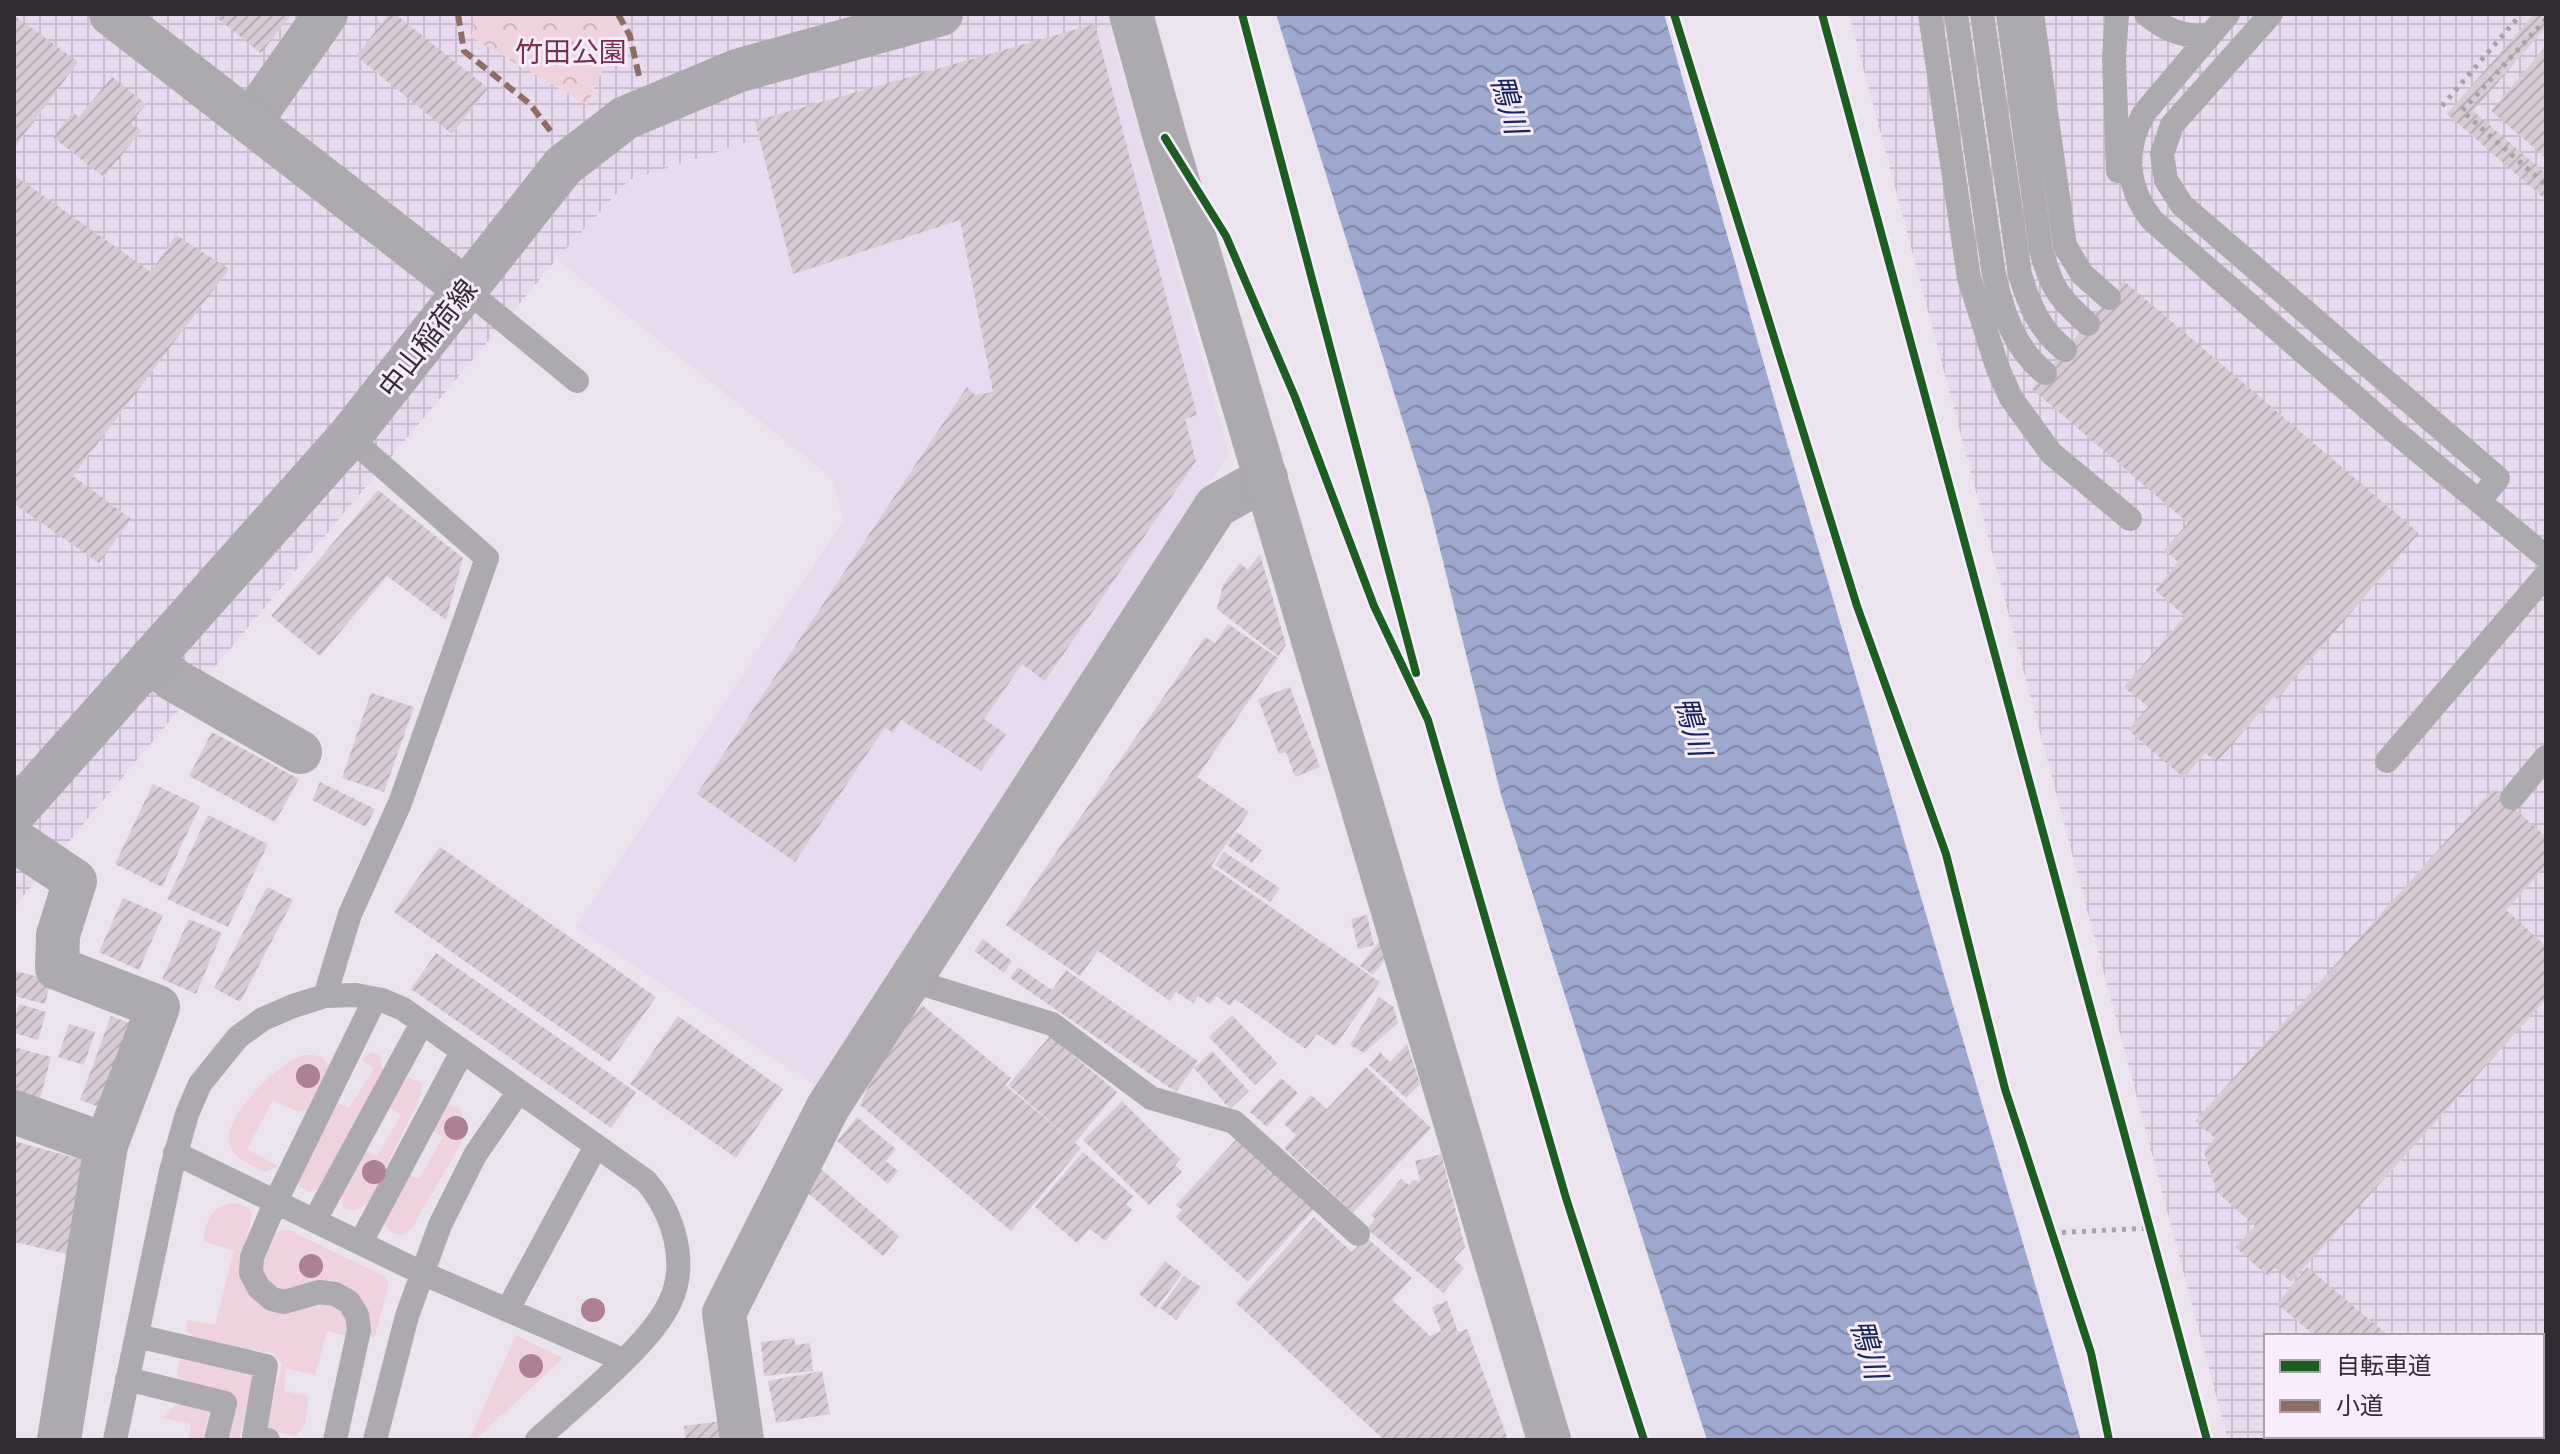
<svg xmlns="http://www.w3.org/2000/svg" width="2560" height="1454" viewBox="0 0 2560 1454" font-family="'IBM Plex Sans','Noto Sans JP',sans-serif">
<defs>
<pattern id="industrial-grid" width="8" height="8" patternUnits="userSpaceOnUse" patternTransform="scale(2)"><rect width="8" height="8" fill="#e9dbef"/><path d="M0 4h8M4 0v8" fill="none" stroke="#c8bcce"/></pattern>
<pattern id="forest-crowns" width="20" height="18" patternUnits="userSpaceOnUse" patternTransform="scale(2)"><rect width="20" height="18" fill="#eed2dd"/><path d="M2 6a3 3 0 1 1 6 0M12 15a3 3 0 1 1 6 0" fill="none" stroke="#cdb4be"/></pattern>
<pattern id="water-waves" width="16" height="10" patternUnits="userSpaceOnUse" patternTransform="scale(2)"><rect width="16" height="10" fill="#9da8ce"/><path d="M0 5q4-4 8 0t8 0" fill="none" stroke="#8189a8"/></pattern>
<pattern id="building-hatch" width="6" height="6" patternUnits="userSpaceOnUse" patternTransform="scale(2)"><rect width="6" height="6" fill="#d8cbd6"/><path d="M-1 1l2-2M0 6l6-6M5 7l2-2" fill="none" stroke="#baaeb8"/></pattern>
</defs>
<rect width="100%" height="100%" fill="#ebe3ee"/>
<path fill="#e9dbef" d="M1107 17 1229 454 1110 632 819 1087 576 928 844 520 832 478 553 256 628 176Z"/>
<path fill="url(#industrial-grid)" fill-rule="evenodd" d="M14 14H1149L629 180 556 260 14 907Z
M1849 14H2546V1440H2228ZM2266 1336H2542V1436H2266Z"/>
<path fill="#eed2dd" d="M372 1052 380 1056 383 1071 319 1189 309 1192 301 1187 298 1179 336 1102 349 1108 374 1069 361 1059Z
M314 1055 323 1058 329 1065 307 1110 298 1112 273 1100 247 1149 278 1166 265 1172C254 1166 235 1159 230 1146 219 1120 278 1064 301 1056 305 1054 310 1055 314 1055Z
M409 1078 422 1083 421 1096 369 1201C360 1210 354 1212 343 1208L342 1192 365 1150 377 1156 401 1115 387 1107 401 1082Z
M449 1105 460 1109C465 1120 467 1126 464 1138L412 1228 402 1235C391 1233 387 1230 382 1219L408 1173 419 1179 443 1137 430 1129 439 1112Z
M237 1203 248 1208 252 1214C247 1251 226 1269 257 1301L319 1302 343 1307 350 1337 327 1331 315 1375 286 1368 284 1391 309 1396 305 1425 296 1436 269 1430 266 1425 282 1364 274 1353 243 1349 192 1336 186 1330 187 1320 215 1325 234 1251 203 1241C207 1218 211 1205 237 1203Z
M280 1230H289L384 1276 389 1283 375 1336 372 1338C368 1329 370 1318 366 1307L276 1289C257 1272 259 1247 280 1230Z
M516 1335 563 1358 475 1440H469Z
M186 1357 251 1371 255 1377 239 1440H225L234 1393 183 1382 177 1377 178 1362Z
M178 1403 209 1411 203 1440H188L191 1424 162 1418Z"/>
<path fill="url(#forest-crowns)" d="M476 14H628L587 105 471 37Z"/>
<path fill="url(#water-waves)" d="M1276 14H1664L1772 392 2081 1440H1707L1501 795 1429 505Z"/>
<path fill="url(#building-hatch)" d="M212 14H292L261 53Z
M389 14H395L488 88 452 134 356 56Z
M2534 14H2546V27L2473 111 2546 174V200L2447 114Z
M14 15 78 62 14 148Z
M1095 24 1197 415 1185 419 1196 461 1045 681 1022 664 984 719 1006 734 981 771 901 720 893 733 885 727 795 862 697 794 967 387 975 395 993 392 960 220 793 274 755 121Z
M2546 46V158L2491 111Z
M112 77 146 104 131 123 141 131 104 177 53 137 73 112 79 117Z
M14 175 151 272 176 235 229 269 73 476 131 519 99 563 14 504Z
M2124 281 2419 533 2277 699 2274 696 2217 762 2205 753 2184 778 2128 730 2148 707 2124 687 2185 616 2155 590 2178 562 2164 550 2188 523 2032 389Z
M378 490 463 558 446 620 387 576 320 656 271 616Z
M1260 554 1286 645 1278 656 1217 609 1223 585 1240 563 1248 570Z
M1228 624 1278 658 1197 777 1249 812 1211 866 1380 982 1335 1046 1317 1034 1306 1049 1235 999 1230 1006 1216 996 1210 1004 1198 996 1193 1003 1176 992 1170 1001 1098 951 1080 976 1006 925 1205 637 1215 643Z
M1290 687 1320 767 1295 777 1286 752 1279 754 1258 699Z
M371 693 414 707 384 792 342 778Z
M212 732 299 779 275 822 189 776Z
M320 782 375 809 366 827 312 800Z
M153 784 200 806 162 887 115 864Z
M2493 789 2546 837V866L2506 910 2546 946V999L2291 1282 2275 1268 2268 1276 2235 1247 2255 1226 2217 1192 2204 1152 2215 1138 2195 1121Z
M208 815 268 844 228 927 167 899Z
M1237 832 1262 850 1252 863 1227 845Z
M440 847 656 997 610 1062 394 912Z
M1224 852 1280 888 1270 902 1215 865Z
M267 887 293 900 240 1002 214 988Z
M123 898 163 915 139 970 99 952Z
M1367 915 1374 945 1358 949 1351 919Z
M189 919 222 933 196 994 162 979Z
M983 939 1012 961 1004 973 974 951Z
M1381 939 1385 960 1373 975 1360 966Z
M436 953 636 1092 611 1128 411 989Z
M1018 967 1052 990 1066 970 1198 1061 1176 1092 1010 978Z
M15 971 51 980 45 1004 14 996Z
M1379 997 1394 1007 1398 1023 1364 1053 1350 1045Z
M19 1004 46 1012 38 1040 14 1033V1022Z
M922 1005 1011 1078 1005 1085 1069 1138 1008 1085 1050 1036 1117 1092 1075 1143 1081 1148 1011 1231 860 1105 884 1051Z
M1232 1015 1277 1063 1255 1085 1209 1037Z
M111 1016 141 1027 110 1111 80 1100Z
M678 1016 783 1089 736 1158 630 1084Z
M69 1024 95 1032 84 1065 58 1057Z
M1407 1044 1420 1084 1406 1098 1369 1065 1380 1052 1390 1062Z
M14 1047 51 1057 40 1099 14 1092Z
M1212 1051 1249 1091 1230 1109 1194 1068Z
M1366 1067 1431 1128 1353 1213 1284 1148 1296 1135 1284 1124 1311 1095 1327 1109Z
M1281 1078 1298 1093 1267 1127 1250 1112Z
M1122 1101 1180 1159 1175 1165 1182 1172 1149 1205 1083 1140Z
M857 1117 896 1149 886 1161 898 1171 888 1184 837 1141Z
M1240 1135 1317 1206 1248 1282 1176 1217 1182 1210 1176 1205Z
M14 1141 97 1164 67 1254 14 1242Z
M1083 1152 1133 1196 1126 1204 1132 1210 1105 1241 1090 1229 1077 1243 1035 1207Z
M1441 1154 1465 1247 1454 1259 1464 1268 1443 1293 1367 1229 1375 1219 1371 1215 1401 1179 1409 1185 1413 1180 1420 1181 1415 1161Z
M821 1169 899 1236 883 1256 804 1190Z
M1314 1217 1352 1252 1366 1237 1412 1278 1392 1300 1430 1336 1441 1331 1432 1307 1447 1301 1458 1332 1467 1329 1507 1437 1505 1440H1384L1236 1303Z
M1165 1261 1182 1274 1156 1308 1139 1294Z
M2307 1267 2389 1336H2315L2277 1304Z
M1184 1276 1201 1287 1176 1320 1160 1308Z
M794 1338 795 1345 810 1343 813 1371 764 1376 761 1342Z
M822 1371 830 1414 776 1423 768 1381Z
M2546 1374V1440H2488L2491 1436H2542V1378Z
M722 1421 725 1440H686L684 1426Z"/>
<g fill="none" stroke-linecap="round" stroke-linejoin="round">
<path stroke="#a7a4a9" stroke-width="5" stroke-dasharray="4 6" stroke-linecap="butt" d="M2546 19 2462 111 2546 185
M2442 106 2521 14
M2052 1233 2151 1228"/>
<path stroke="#aca9af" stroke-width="24" d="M1930 14 1969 278 1998 369 2011 398 2051 453 2130 519
M1956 14 1994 275C2003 313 2014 348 2045 373
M1982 14 2020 274C2029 305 2039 329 2065 350
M2008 14 2041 250C2052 289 2058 297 2088 324
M2032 14 2065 246 2082 274 2109 298
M2117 14 2114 57 2118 171
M2146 14C2165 30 2187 39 2211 34
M2228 14 2145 112C2123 148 2126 187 2152 220L2393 430 2546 557
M2271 14 2172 125 2162 154 2166 180 2182 205 2498 478 2479 501
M465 289 577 381
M2387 761 2546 575
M2512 798 2546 757
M910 980 1052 1024 1151 1098 1234 1122 1358 1234
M325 996 350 914 400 803 487 558 349 437
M175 1153 422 1273 623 1360
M315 1220 422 1023
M361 1242 462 1052
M508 1309 596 1146
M137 1336 266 1366 254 1436 268 1440
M127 1379 225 1403 216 1440
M115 1440 171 1171 187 1114 200 1084 238 1037 263 1019 293 1006 325 996 356 995 382 1000 403 1009 646 1181C673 1213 689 1262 670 1302 650 1346 574 1405 537 1440
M335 1440 359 1330 357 1315 349 1302 335 1294 319 1292 284 1302 272 1299 259 1288 251 1273 252 1257 276 1201 375 999
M375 1440 407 1316 440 1225 475 1155 519 1091"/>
<path stroke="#aca9af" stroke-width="44" d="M250 122 326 14
M150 660 174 680 300 752
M14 840 75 881 58 935 57 968 158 1007 106 1145 14 1112
M59 1440 106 1145
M742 1440 724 1313 828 1107 1216 506 1266 478"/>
<path stroke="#aca9af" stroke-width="44" d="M111 14 465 289
M1131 14 1165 138 1549 1440"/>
<path stroke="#aba8af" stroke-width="44" d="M14 813 349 437 563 166 625 118 737 71 941 14"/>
<path stroke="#8d6e63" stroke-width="6" stroke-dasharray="12 6" stroke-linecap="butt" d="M458 14 464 51 530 104 552 133
M618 14 630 36 639 76"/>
<g stroke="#f8ecfe" stroke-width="13">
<path id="cycleway" d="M1242 14 1416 673
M1674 14 1857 606 1946 854 2005 1089 2091 1353 2109 1440
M1822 14 2207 1440
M1165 138 1226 236 1295 397 1374 606 1428 720 1566 1198 1644 1440"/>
</g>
<use href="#cycleway" stroke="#1b5e20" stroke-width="8"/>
</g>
<g fill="#ad8093">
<circle cx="308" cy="1076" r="12"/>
<circle cx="456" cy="1128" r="12"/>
<circle cx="374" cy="1172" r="12"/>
<circle cx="311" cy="1266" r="12"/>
<circle cx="593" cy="1310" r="12"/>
<circle cx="531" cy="1366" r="12"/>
</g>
<g text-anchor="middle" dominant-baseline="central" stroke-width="6" stroke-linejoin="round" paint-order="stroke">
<g font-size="28" fill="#7a2f48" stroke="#f8ecfe">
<text x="571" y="51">竹田公園</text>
</g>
<g font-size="28" fill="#312c34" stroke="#f8ecfe">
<text transform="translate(427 338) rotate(-52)">中山稲荷線</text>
</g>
<g font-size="30" font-style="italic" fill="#15235e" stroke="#f8ecfe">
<text transform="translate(1510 104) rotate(74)">鴨川</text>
<text transform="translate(1694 726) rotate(74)">鴨川</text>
<text transform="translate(1870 1349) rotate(74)">鴨川</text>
</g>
</g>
<rect width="2560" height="1454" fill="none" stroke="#312c34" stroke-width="32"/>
<rect x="2264" y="1334" width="280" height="104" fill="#f8ecfe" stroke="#a89fad" stroke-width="2"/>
<rect x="2280" y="1360" width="40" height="12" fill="#1b5e20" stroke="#a89fad" stroke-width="2"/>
<text x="2336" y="1374" font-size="24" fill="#312c34">自転車道</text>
<rect x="2280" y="1400" width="40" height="12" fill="#8d6e63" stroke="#a89fad" stroke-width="2"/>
<text x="2336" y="1414" font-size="24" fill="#312c34">小道</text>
</svg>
